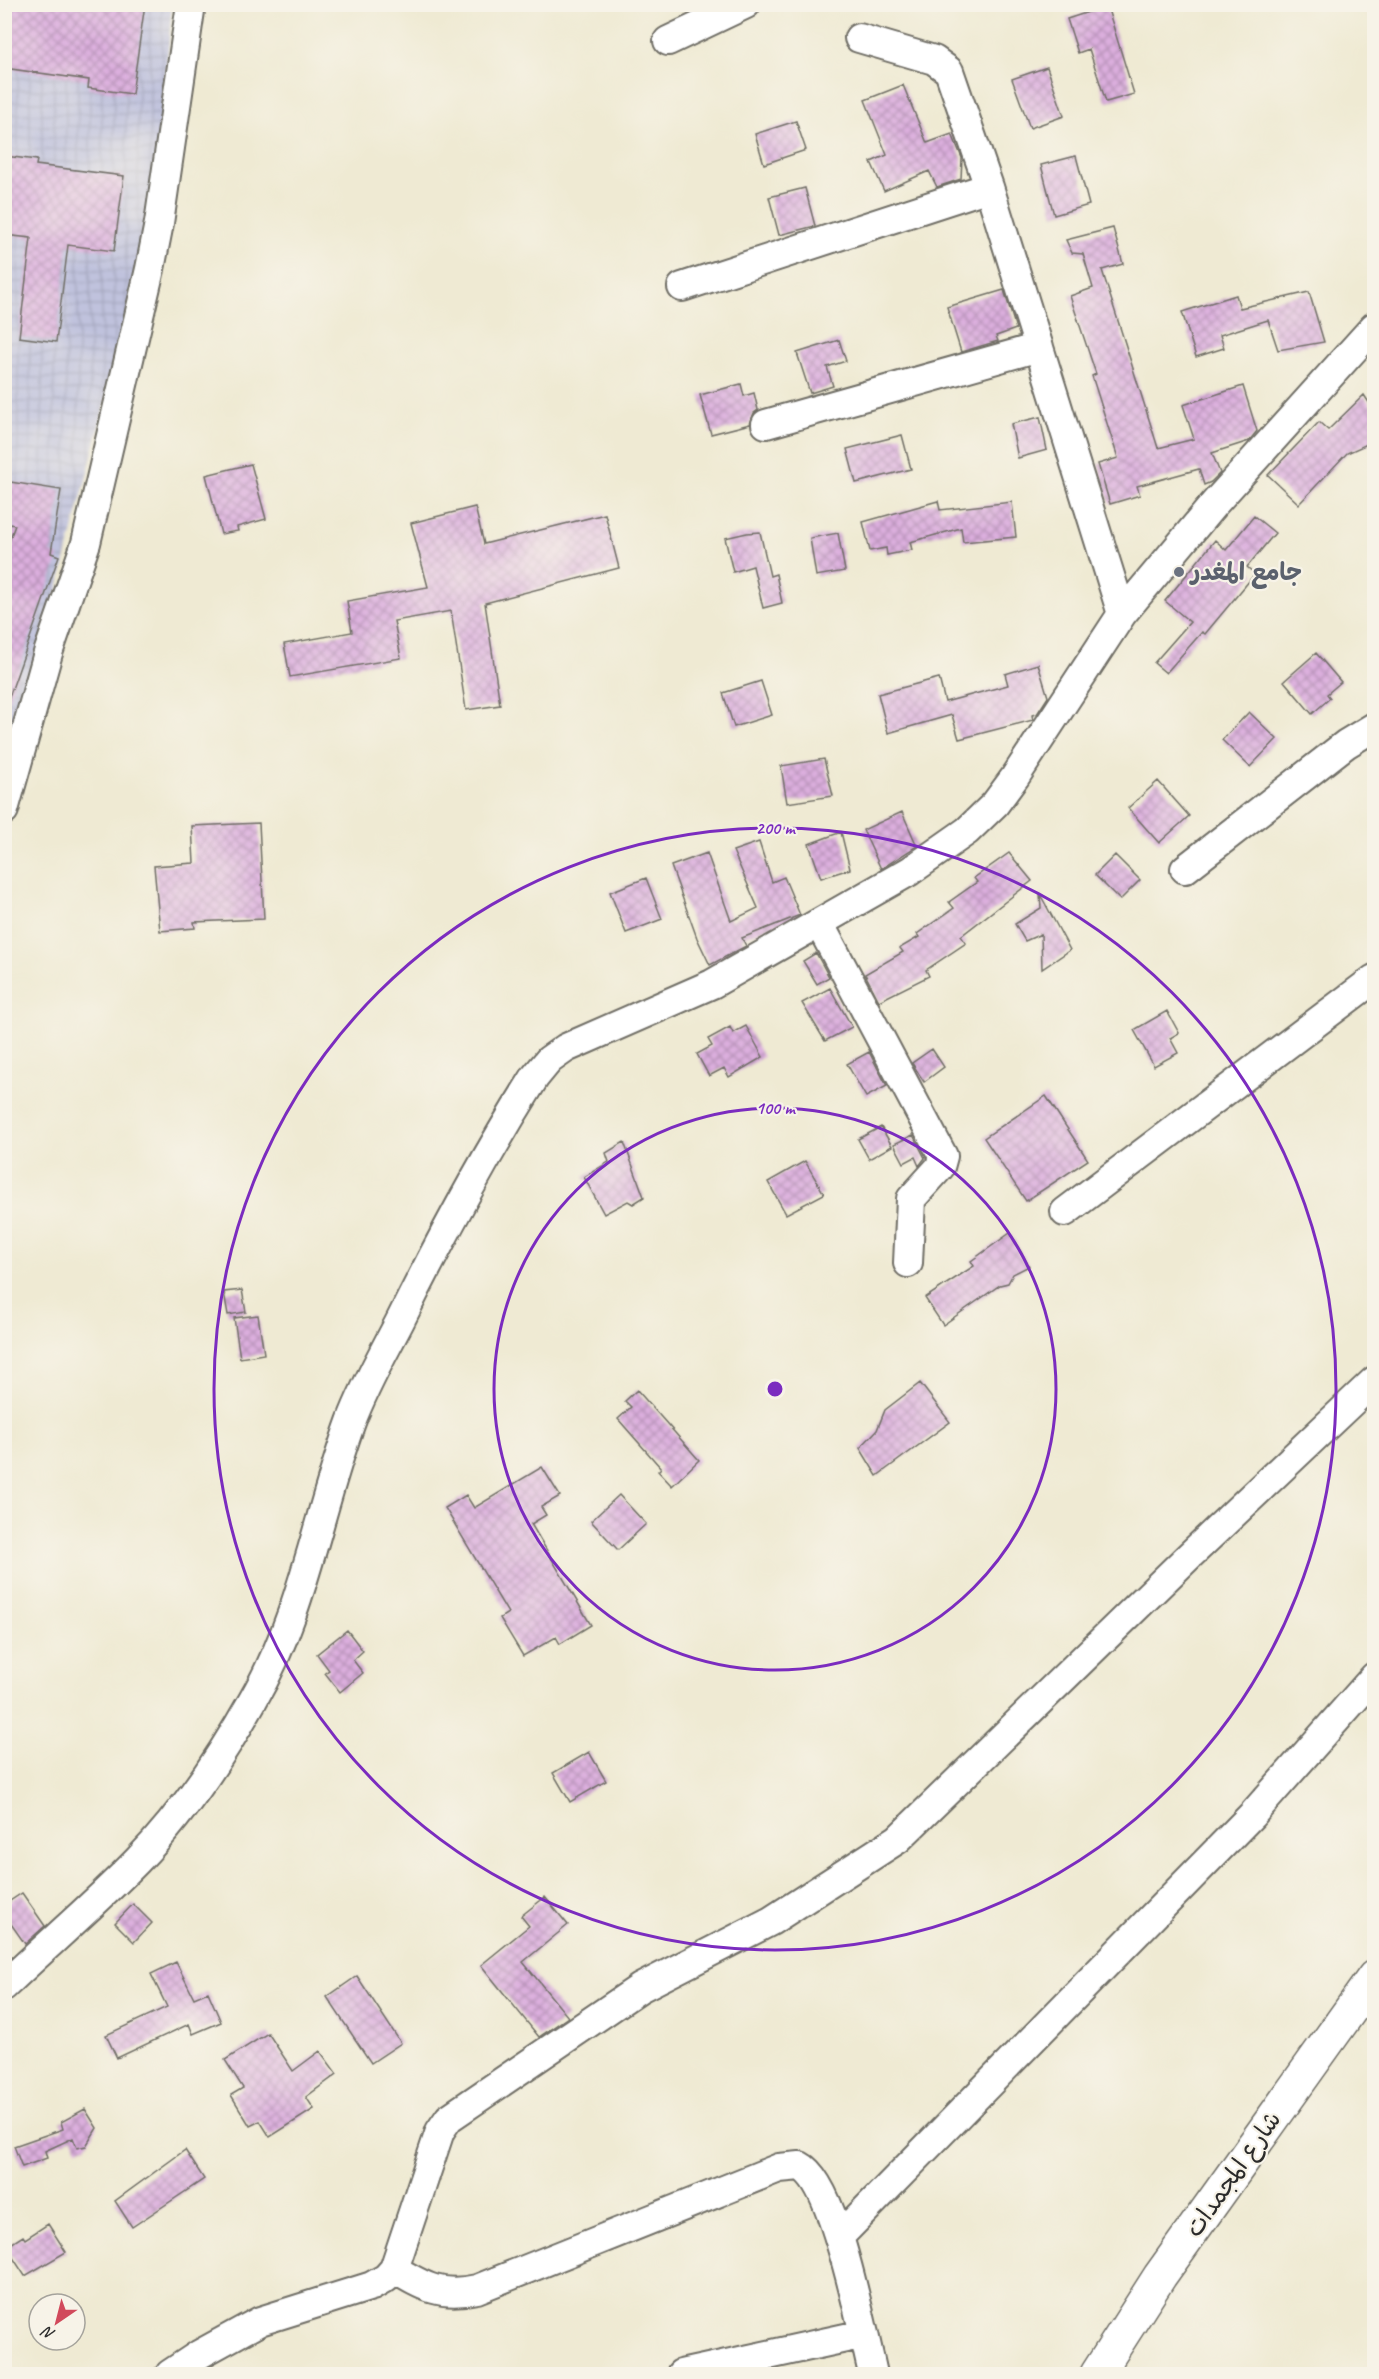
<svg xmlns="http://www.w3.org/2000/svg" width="1379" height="2379" viewBox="0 0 1379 2379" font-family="Caveat,'Playpen Sans Arabic',sans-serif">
<defs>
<pattern id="industrial-grid" width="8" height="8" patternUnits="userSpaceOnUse" patternTransform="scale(1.5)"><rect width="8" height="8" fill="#c0c2dd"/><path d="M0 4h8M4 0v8" fill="none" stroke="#a5a7be"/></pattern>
<pattern id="building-cross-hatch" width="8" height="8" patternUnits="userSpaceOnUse" patternTransform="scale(1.5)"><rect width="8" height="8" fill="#dcafde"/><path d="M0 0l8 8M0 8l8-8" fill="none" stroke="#b38fb4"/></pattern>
</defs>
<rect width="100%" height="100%" fill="#f7f3e8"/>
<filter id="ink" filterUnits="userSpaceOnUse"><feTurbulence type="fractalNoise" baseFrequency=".0167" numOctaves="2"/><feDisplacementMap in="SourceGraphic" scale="12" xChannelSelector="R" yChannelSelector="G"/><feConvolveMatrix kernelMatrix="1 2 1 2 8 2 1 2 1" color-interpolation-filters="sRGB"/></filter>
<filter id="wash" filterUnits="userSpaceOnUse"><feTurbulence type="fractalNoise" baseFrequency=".008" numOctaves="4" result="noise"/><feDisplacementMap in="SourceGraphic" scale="24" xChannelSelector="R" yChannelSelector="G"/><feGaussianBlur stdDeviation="1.35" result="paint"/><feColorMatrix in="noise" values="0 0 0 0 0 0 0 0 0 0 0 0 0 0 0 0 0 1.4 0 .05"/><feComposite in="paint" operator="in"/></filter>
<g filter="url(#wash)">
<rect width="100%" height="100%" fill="#efead3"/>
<path fill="url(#industrial-grid)" d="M5 5H172L153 218 5 795Z"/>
<g id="blocks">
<path fill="url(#building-cross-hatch)" d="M4 4H145L132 94 88 88 89 80 4 68Z
M1107 6 1134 94 1106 102 1089 49 1078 53 1067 19Z
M1047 67 1064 116 1030 128 1012 79Z
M903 85 927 143 952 134 962 158 961 179 937 187 929 171 884 191 871 162 887 155 865 100Z
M796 121 806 150 764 164 755 134Z
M4 156 37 160 36 165 124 176 114 251 68 245 56 342 19 337 31 238 4 235Z
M1076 156 1089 205 1054 215 1041 165Z
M805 188 815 226 779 235 769 197Z
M1113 228 1123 264 1102 270 1158 448 1194 439 1183 405 1243 386 1257 431 1249 441 1212 453 1220 473 1211 482 1204 485 1199 469 1137 486 1140 495 1110 504 1098 464 1118 458 1092 376 1096 374 1070 296 1093 288 1083 254 1072 253 1066 240Z
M1004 290 1016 329 996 336 998 341 961 352 947 307Z
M1309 292 1324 342 1278 350 1268 320 1220 335 1224 348 1196 357 1182 312 1236 295 1240 308Z
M839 340 846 361 827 367 833 386 810 393 797 353Z
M741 384 744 396 754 393 758 410 754 413 750 424 711 434 700 395Z
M1364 395 1374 410V441L1347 453 1299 504 1268 475 1319 422 1328 430Z
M1040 417 1047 450 1018 458 1011 424Z
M902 435 911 469 856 483 847 449Z
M251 464 266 519 237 527 238 531 221 534 206 475Z
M4 481 61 490 51 553 59 556 7 703 4 702V555L15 525 4 523Z
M938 501 940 510 1012 502 1016 537 963 542 961 528 910 542 912 550 887 555 886 548 870 551 863 522Z
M475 507 484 544 605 514 619 568 485 603 500 705 466 710 451 611 394 621 401 658 290 677 284 644 352 632 347 601 428 587 411 523Z
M1254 516 1275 533 1247 567 1255 574 1205 634 1202 632 1166 673 1154 663 1190 622 1165 601 1215 540 1226 550Z
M747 533 760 532 770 576 776 574 782 603 763 608 753 566 733 572 725 538Z
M838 533 845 571 816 576 810 538Z
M1316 653 1341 682 1327 694 1330 698 1312 714 1284 681Z
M1038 664 1048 697 1037 714 1032 715 1033 720 959 739 952 715 888 733 878 694 939 678 945 702 1008 685 1005 674Z
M761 681 772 715 734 727 723 693Z
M1249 712 1277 739 1250 767 1222 740Z
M824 759 833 796 787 803 781 766Z
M1158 781 1189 816 1159 843 1128 808Z
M902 812 917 846 881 869 863 830Z
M259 823 264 919 194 922 195 928 160 931 154 866 194 863 192 826Z
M841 832 850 869 821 878 809 844Z
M759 842 772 882 784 877 800 915 742 938 746 946 710 965 697 938 671 866 707 853 731 921 758 908 733 851Z
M1009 853 1032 881 961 936 966 943 926 970 929 976 879 1001 865 974 903 952 900 948 919 937 917 934 954 908 949 902 977 882 974 878Z
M1115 855 1140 880 1120 900 1095 875Z
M646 878 662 919 626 933 610 892Z
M1040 894 1070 950 1042 969 1041 934 1025 941 1015 924 1041 908Z
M816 953 829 977 817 984 803 961Z
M830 988 852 1027 825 1041 802 1003Z
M1167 1011 1179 1033 1170 1038 1178 1053 1154 1066 1134 1030Z
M746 1026 763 1057 729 1077 724 1068 709 1076 697 1054 712 1046 708 1039 730 1027 733 1033Z
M932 1049 944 1067 924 1082 912 1063Z
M869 1052 887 1086 866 1097 847 1064Z
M1046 1096 1088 1160 1026 1201 984 1138Z
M881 1127 892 1146 869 1159 858 1139Z
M913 1135 925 1158 919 1166 915 1157 904 1163 894 1144Z
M624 1142 644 1197 633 1204 628 1201 604 1214 584 1177 609 1162 606 1153Z
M805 1161 824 1194 786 1214 768 1182Z
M1010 1233 1029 1266 1013 1274 1008 1283 1000 1285 943 1325 925 1298 974 1266 971 1261Z
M242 1290 246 1312 228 1315 224 1292Z
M258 1315 264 1354 240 1358 234 1318Z
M920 1383 950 1422 877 1476 860 1448 877 1430 885 1410Z
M637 1390 699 1460 672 1486 658 1471 661 1468 618 1419 631 1407 625 1401Z
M542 1467 560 1496 541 1507 546 1515 531 1524 591 1625 560 1644 556 1637 523 1656 500 1618 508 1613 445 1508 466 1495 474 1508Z
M619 1495 646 1524 618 1550 591 1521Z
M347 1630 363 1651 353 1660 363 1673 340 1692 325 1673 329 1670 317 1654Z
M589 1752 606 1781 570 1802 553 1773Z
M22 1893 45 1926 25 1944 4 1914V1905Z
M545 1897 568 1925 523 1962 568 2017 539 2037 481 1965 529 1926 521 1916Z
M133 1904 152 1923 134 1942 115 1923Z
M176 1962 194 1998 208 1992 221 2022 193 2034 189 2024 117 2058 106 2035 167 2007 151 1974Z
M357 1976 401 2043 371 2063 327 1997Z
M268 2033 293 2071 320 2051 337 2074 306 2097 314 2109 270 2137 260 2121 250 2126 231 2095 243 2088 225 2060Z
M85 2109 97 2128 86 2146 77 2148 73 2138 45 2151 47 2158 22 2167 14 2146 63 2129 61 2122Z
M185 2150 204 2179 132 2227 115 2201Z
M48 2224 66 2252 25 2276 6 2247 23 2236 25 2239Z"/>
</g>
</g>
<g filter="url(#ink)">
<use href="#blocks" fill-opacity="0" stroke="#706e66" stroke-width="1.5"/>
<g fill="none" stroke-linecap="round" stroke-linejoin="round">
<g stroke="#706e66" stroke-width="32">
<path id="minor" d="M859 38 934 60 949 71 989 187 1122 614
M668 41 746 4
M682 287 989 187
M766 424 1039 347
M4 810 48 653 86 543 150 269 159 223 191 4
M1185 869 1346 744 1374 727
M819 923 943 1156 940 1167 911 1199 908 1263
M1065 1212 1374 979
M4 1986C48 1944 95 1904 137 1861 183 1814 221 1757 253 1700 303 1614 317 1515 351 1422 364 1387 383 1354 400 1321 441 1238 486 1155 535 1077L549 1060 566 1048 712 984 910 871 967 831 995 804 1015 777 1122 614 1214 504 1374 327
M839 2237 1252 1815 1374 1677
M394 2269C424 2287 441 2297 477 2289L779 2168 800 2166C832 2182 855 2298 864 2334
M170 2374 200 2354 260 2321 372 2286 386 2278 394 2269 440 2131 449 2118 640 1988 771 1921 898 1839 1188 1557 1374 1381
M681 2374 864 2334 873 2374"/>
</g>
<g stroke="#706e66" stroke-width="36">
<path id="major" d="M1097 2374 1160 2276 1374 1977"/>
</g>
<use href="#minor" stroke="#fff" stroke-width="28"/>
<use href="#major" stroke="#fff" stroke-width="33"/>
</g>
</g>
<g fill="none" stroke="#7b2cbf" stroke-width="3">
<circle cx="775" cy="1389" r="281"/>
<circle cx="775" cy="1389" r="561"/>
</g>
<circle fill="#6b7280" stroke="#f7f3e8" stroke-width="2" cx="1179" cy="572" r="6"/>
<g text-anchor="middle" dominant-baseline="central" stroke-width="4.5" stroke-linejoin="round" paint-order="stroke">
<g font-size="24" font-weight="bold" fill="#5b616d" stroke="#f7f3e8" text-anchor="start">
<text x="1191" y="572">جامع المغدر</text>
</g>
<g font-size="24" fill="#2b2b2b" stroke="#f7f3e8">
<text transform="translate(1233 2174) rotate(-55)">شارع المجمدات</text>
</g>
</g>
<circle cx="775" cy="1389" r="9" fill="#7b2cbf" stroke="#f7f3e8" stroke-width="3"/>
<g font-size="18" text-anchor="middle" font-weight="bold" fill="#7b2cbf" stroke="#f7f3e8" stroke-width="4.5" stroke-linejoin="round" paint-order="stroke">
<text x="775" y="834">200 m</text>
<text x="775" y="1114">100 m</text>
</g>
<rect width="1379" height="2379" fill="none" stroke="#f7f3e8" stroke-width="24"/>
<g transform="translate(57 2322) rotate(215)"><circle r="28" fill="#f7f3e8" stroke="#a5a39c" stroke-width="1.5"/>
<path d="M0-4.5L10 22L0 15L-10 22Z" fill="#d1495b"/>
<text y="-9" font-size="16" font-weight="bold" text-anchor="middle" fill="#2b2b2b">N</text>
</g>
</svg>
